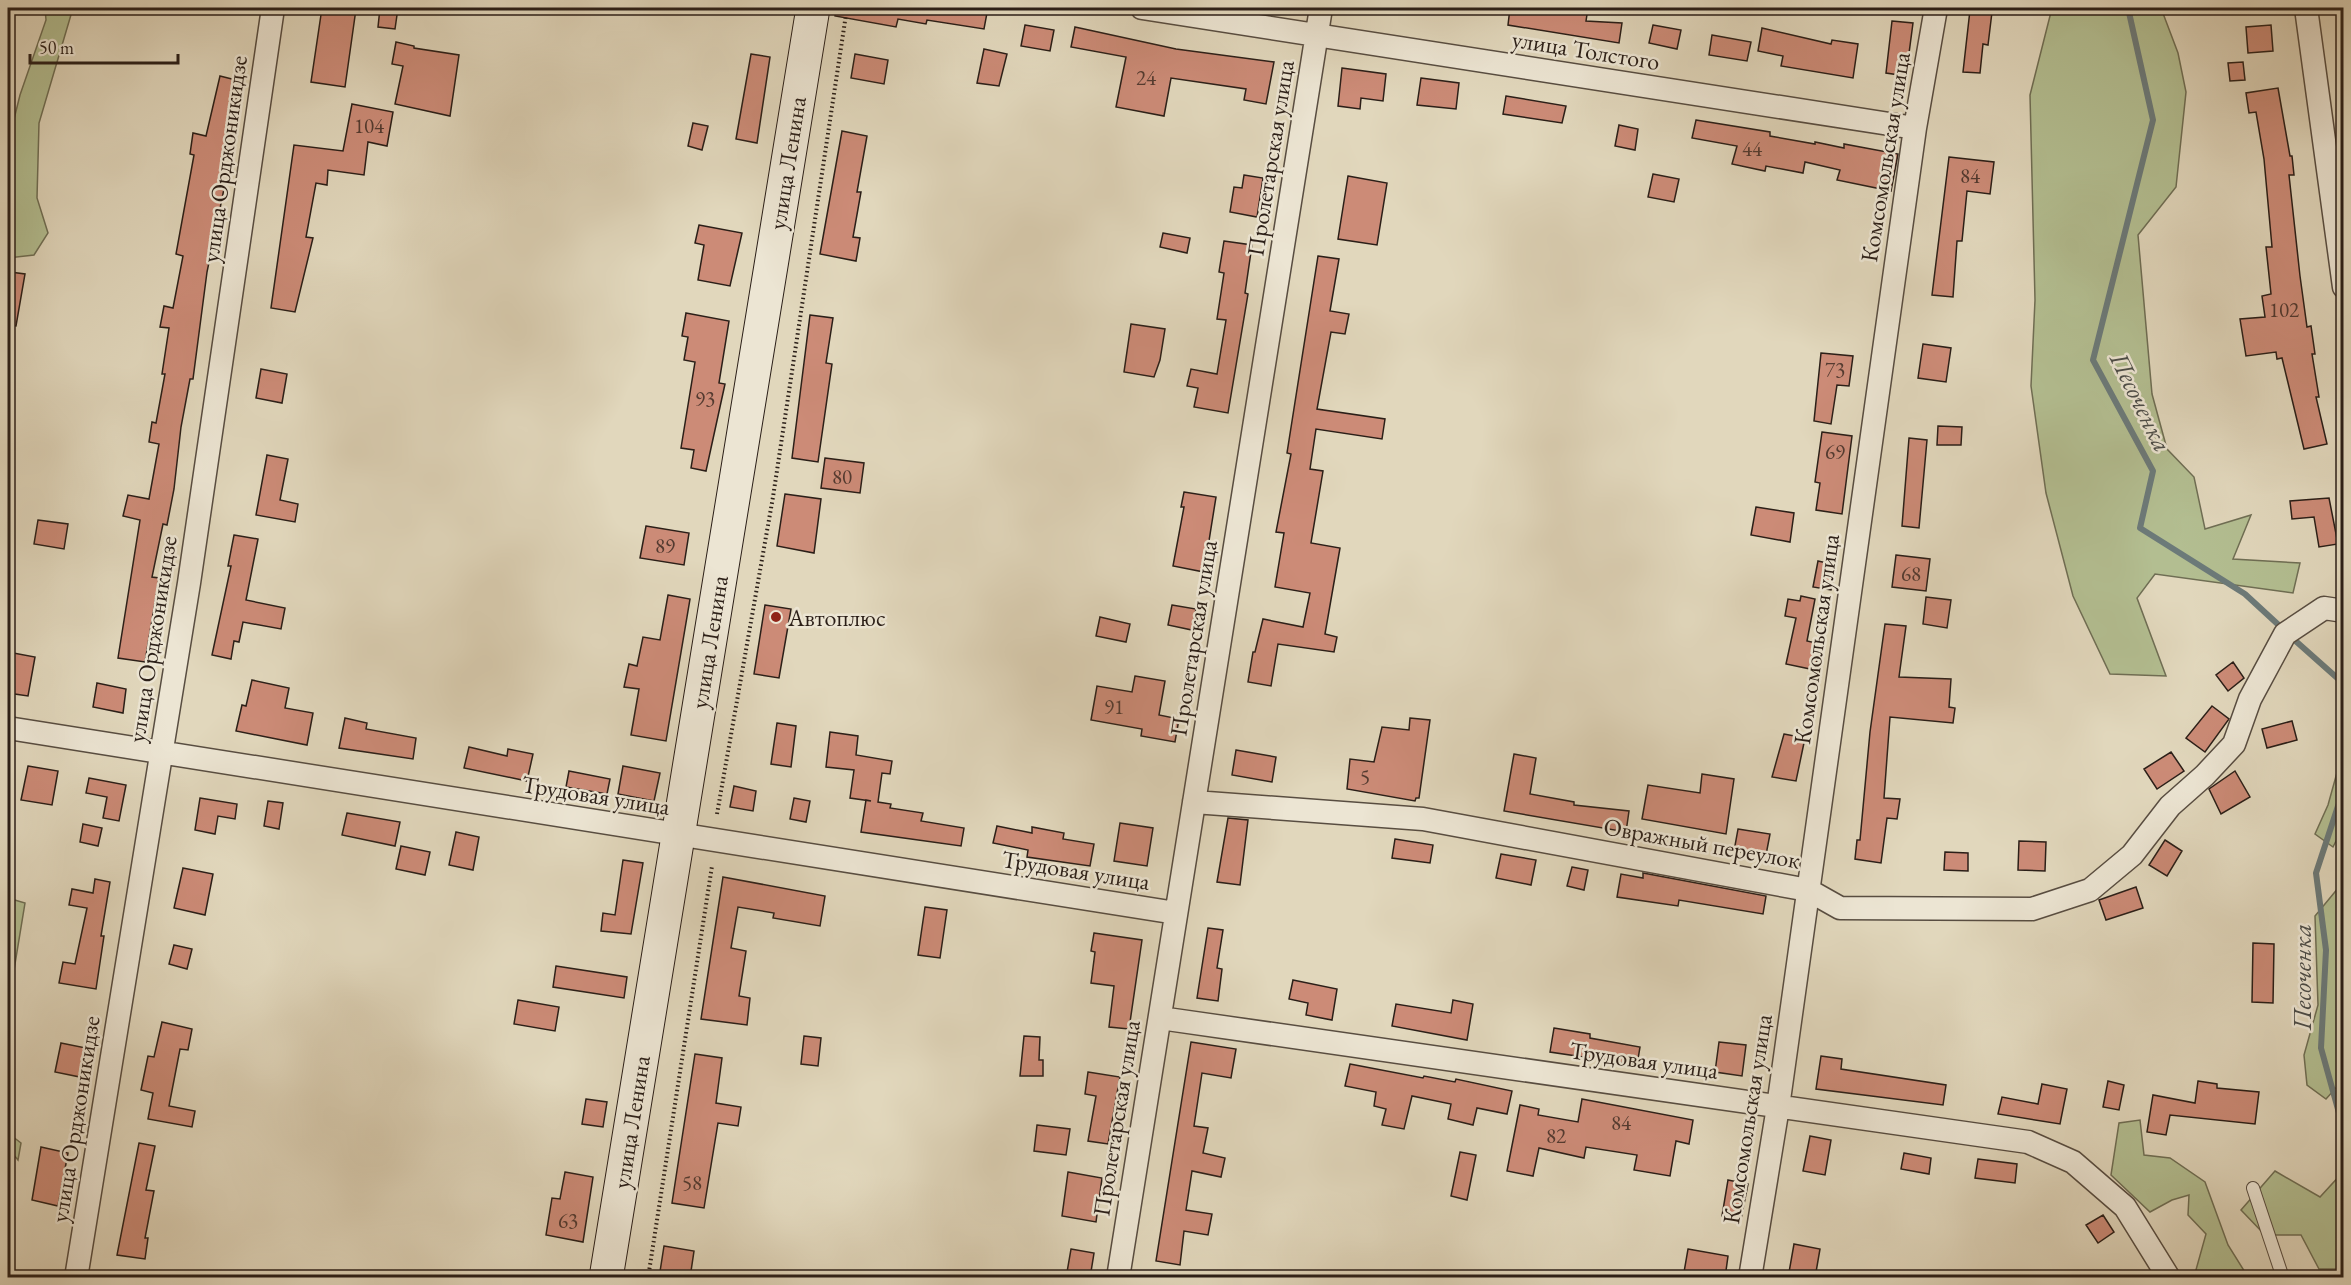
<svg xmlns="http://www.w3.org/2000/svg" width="2351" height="1285" viewBox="0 0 2351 1285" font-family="'EB Garamond',serif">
<rect width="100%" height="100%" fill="#e1d7bc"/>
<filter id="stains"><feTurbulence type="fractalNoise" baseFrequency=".00333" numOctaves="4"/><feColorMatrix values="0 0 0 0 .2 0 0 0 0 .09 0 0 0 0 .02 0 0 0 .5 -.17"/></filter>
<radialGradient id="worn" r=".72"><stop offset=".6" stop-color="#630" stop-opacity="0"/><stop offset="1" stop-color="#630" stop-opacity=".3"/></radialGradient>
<path fill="#b3be91" stroke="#6f6e54" stroke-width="1.5" d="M45 8H73L39 123 37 198 48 233 34 255 8 258V143L20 95 46 20Z
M2052 8H2161L2178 53 2186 92 2176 187 2138 235 2152 394 2167 449 2194 477 2205 529 2251 515 2233 559 2300 563 2293 593 2155 574 2137 598 2166 676 2110 674 2073 596 2046 493 2031 386 2035 300 2030 95Z
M2343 751V827L2333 847 2315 834 2328 805Z
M2339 887 2344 890 2343 1080 2326 1099 2307 1085 2304 1055 2318 1005 2315 916Z
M8 898 25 903 14 970 8 968Z
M2140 1120 2144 1155 2170 1158 2205 1182 2228 1245 2248 1277H2194L2206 1234 2188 1215 2189 1195 2172 1200 2150 1212 2111 1175 2119 1123Z
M8 1133 21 1143 18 1160 8 1148Z
M2275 1171 2320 1197 2343 1172V1269H2319L2301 1235H2265L2241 1210Z"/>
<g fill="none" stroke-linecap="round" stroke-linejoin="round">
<path stroke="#6c7a79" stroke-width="6" d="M2128 8 2153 120 2093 360 2153 471 2140 528 2245 594 2283 629
M2290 636 2344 684
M2344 788 2316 873 2326 950 2321 1048 2344 1131"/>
</g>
<path fill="#cc8b77" stroke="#2b1f18" stroke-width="1.5" d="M322 8 356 9 345 87 311 82Z
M380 8H398L395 29 378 27Z
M836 8H952L987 13 984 29 927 20 926 24 898 19 896 27 835 16Z
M1510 8H1588L1586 21 1622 23 1619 43 1508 25Z
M1970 10 1992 12 1988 45 1983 44 1980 73 1963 72Z
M1892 21 1913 23 1906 76 1886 73Z
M1025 25 1054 30 1050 51 1021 46Z
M1653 25 1681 30 1677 49 1649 43Z
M2271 25 2273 51 2248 53 2246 27Z
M1075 27 1176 49 1274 62 1266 104 1244 100 1246 89 1171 78 1164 116 1116 107 1126 57 1071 47Z
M1762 28 1831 44 1832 40 1858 44 1853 78 1781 66 1783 56 1758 51Z
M1712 35 1751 42 1747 61 1709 55Z
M396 42 414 46V48L459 55 450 116 395 104 403 66 392 64Z
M984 49 1007 54 999 86 977 83Z
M751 54 770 57 757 143 736 139Z
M855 54 888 60 884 84 851 78Z
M2243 62 2245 80 2230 81 2228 63Z
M1342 68 1386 74 1383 101 1361 98 1360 109 1338 106Z
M220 76 240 81 227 139 222 183 225 184 207 272 193 379H190L181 427 174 489 167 525 163 524 152 577 159 578 145 662 118 658 140 520 123 516 128 495 149 499 159 444 149 442 152 422 156 423 165 374H162L169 328 160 327 164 306 173 308 183 256 176 254 194 155 190 154 193 133 206 136Z
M1421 78 1459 83 1456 109 1417 105Z
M2278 88 2290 156H2292L2294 175H2289L2300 276 2307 327 2311 326 2315 354H2312L2319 397H2316L2327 444 2304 449 2282 358 2277 359 2276 352 2246 356 2240 319 2265 317 2262 296 2271 294 2266 247H2272L2264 159 2256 112 2249 113 2246 93Z
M1506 96 1566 106 1562 123 1503 114Z
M352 104 393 112 387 146 368 142 364 175 328 170 327 185 316 183 306 237 313 238 295 312 271 308 294 145 343 151Z
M1696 120 1770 132V136L1815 144V142L1844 148V144L1898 154 1891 191 1837 180 1840 170 1805 162 1803 173 1766 166 1765 171 1732 164 1737 146 1692 138Z
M693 123 708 126 702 150 688 146Z
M1619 125 1638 129 1635 150 1615 146Z
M842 131 867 136 857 192H861L853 237 860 238 856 261 820 254Z
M1949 157 1994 162 1990 194 1967 191 1962 241H1957L1953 297 1932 295Z
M1653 174 1679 179 1674 202 1648 197Z
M1244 175 1263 178 1257 217 1230 212 1234 187 1242 188Z
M1348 176 1387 183 1377 245 1338 239Z
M699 225 742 233 730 286 698 280 704 245 695 243Z
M1163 233 1190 238 1187 253 1160 247Z
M1224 241 1252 245 1245 293 1248 294 1228 413 1194 407 1198 388 1187 386 1191 369 1217 374 1226 320 1217 319 1224 273 1219 272Z
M1318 256 1339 259 1330 311 1349 314 1345 334 1331 332 1317 409 1385 419 1382 439 1316 429 1310 469 1323 471 1311 543 1340 548 1325 634 1337 637 1334 652 1278 644 1271 686 1248 682 1253 652H1255L1263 619 1303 627 1310 593 1275 587 1284 533 1276 532 1291 454 1287 453Z
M10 272 25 274 16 326 8 325Z
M686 313 729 321 719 383 725 384 706 471 691 468 694 450 681 448 695 362 684 360 688 337 682 336Z
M810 315 833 318 826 363 832 364 818 462 792 458Z
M1131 324 1165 329 1160 360 1154 377 1124 372Z
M1923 344 1951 348 1946 382 1918 378Z
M1821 353 1853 356 1849 386 1837 385 1831 424 1814 421Z
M261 369 287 374 282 403 256 398Z
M1938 426 1962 427 1961 445H1937Z
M1822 432 1852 436 1842 514 1816 510 1820 483 1815 482Z
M1909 438 1927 440 1919 528 1902 526Z
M267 455 288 459 280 500 298 504 295 522 256 515Z
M825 458 864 463 860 493 821 488Z
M1184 492 1216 497 1204 572 1173 566 1184 507H1181Z
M785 494 821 499 814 553 777 546Z
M2329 498 2338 544 2319 547 2314 517 2292 519 2290 501Z
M1756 507 1794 513 1790 542 1751 535Z
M38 520 68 524 64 549 34 544Z
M646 526 689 533 684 565 640 558Z
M234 535 258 539 246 600 285 608 281 629 243 622 239 642 234 641 231 659 212 655 231 566H228Z
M1896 555 1930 559 1926 591 1892 587Z
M1818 561 1836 565 1831 590 1813 587Z
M668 595 690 599 666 741 631 735 639 689 624 687 629 664 637 666 643 637 660 640Z
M1801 596 1815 599 1807 641 1820 644 1815 670 1786 664 1796 618 1785 616 1788 599 1800 601Z
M1926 597 1951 600 1947 628 1923 624Z
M765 605 791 609 779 678 754 674Z
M1172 605 1196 609 1192 630 1168 625Z
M1100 617 1130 624 1126 642 1096 636Z
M1885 624 1906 626 1899 677 1951 679 1949 707 1955 708 1953 723 1890 717 1884 798 1900 799 1897 819 1887 818 1881 863 1855 859 1857 840H1860L1870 732Z
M8 652 35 657 28 696 8 693Z
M2233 662 2244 678 2228 691 2216 675Z
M1135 676 1165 681 1159 715 1179 719 1175 742 1141 736 1142 729 1091 720 1097 686 1132 692Z
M252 680 289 688 285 708 313 713 307 745 236 731 242 705 246 706Z
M97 683 126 689 123 713 93 707Z
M2212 706 2229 719 2205 752 2186 738Z
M345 718 367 723 366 729 416 738 413 759 339 748Z
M1410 718 1430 720 1419 798H1416L1415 801 1347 789 1350 759 1374 762 1382 727 1409 730Z
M2292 721 2297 740 2267 748 2262 729Z
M777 723 796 726 791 767 771 764Z
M830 732 858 736 856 755 892 761 890 774 882 773 878 802 891 804 890 808 923 813 921 821 964 828 961 846 861 832 866 800 871 801 850 798 854 770 826 767Z
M1784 734 1805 738 1796 781 1772 777Z
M469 747 507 756 508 749 533 754 527 781 464 768Z
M1236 750 1276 757 1272 782 1232 775Z
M2171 752 2184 771 2157 789 2144 769Z
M1514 754 1536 758 1530 794 1574 802V805L1629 811 1626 832 1504 811Z
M28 766 58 771 52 805 21 800Z
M623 766 660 773 654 801 618 794Z
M569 771 610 779 607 794 566 787Z
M2235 771 2250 797 2221 814 2209 789Z
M1702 774 1734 779 1726 834 1642 819 1648 785 1700 793Z
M89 778 126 785 119 821 103 818 107 797 86 793Z
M734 786 756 791 753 811 730 807Z
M200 798 237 804 235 819 218 816 215 834 195 830Z
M794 798 810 801 806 822 790 819Z
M268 801 283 803 279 829 264 826Z
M347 813 400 822 395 846 342 835Z
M1228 818 1248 820 1240 885 1217 882Z
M1120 823 1153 828 1147 866 1114 861Z
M83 824 102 828 98 846 80 842Z
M997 826 1032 833V827L1064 833 1063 839 1094 844 1090 866 1027 857 1028 850 993 843Z
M1738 829 1770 834 1766 855 1734 851Z
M456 832 479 837 473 870 449 865Z
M1395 839 1433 845 1430 863 1392 858Z
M2165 840 2182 851 2167 876 2149 865Z
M2019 841 2046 842 2045 871 2018 870Z
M401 846 430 852 425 875 396 869Z
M1945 852 1968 853V871L1944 870Z
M1501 854 1536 860 1531 885 1496 878Z
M623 860 643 863 631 934 601 931 603 913 615 915Z
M1572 867 1588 870 1584 890 1567 886Z
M183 868 213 874 205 915 174 908Z
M1643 873 1766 896 1763 914 1679 900 1678 906 1617 897 1621 874 1643 878Z
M723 877 825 896 820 926 773 918 774 913 738 907 731 948 746 951 739 996 750 998 747 1025 701 1019Z
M95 879 110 882 101 936H104L96 989 59 983 63 962 75 964 87 908 69 905 72 889 93 893Z
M2136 887 2143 908 2106 920 2099 900Z
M925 907 947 910 940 958 918 955Z
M1208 928 1223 930 1217 968 1222 969 1218 1001 1197 998Z
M1094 933 1142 940 1129 1029 1109 1027 1114 986 1091 983 1095 952 1091 951Z
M2253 943 2274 944 2273 1003 2252 1002Z
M174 945 192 949 187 969 169 964Z
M556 966 627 977 624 998 553 987Z
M1293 980 1337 989 1332 1020 1306 1015 1308 1003 1289 999Z
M518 1000 559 1007 555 1031 514 1024Z
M1453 1000 1473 1004 1467 1040 1392 1026 1396 1004 1451 1013Z
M162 1022 192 1029 188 1050 180 1049 169 1106 195 1111 192 1127 148 1119 153 1093 141 1090 148 1056 154 1057Z
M1554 1028 1590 1034V1038L1640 1047 1637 1065 1550 1052Z
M804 1036 821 1038 818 1066 801 1064Z
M1024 1036 1040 1037 1039 1060H1043V1076H1020Z
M1191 1042 1236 1049 1231 1078 1202 1073 1194 1126 1208 1128 1203 1153 1225 1158 1221 1177 1192 1171 1186 1210 1212 1214 1208 1235 1184 1231 1180 1265 1156 1261Z
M1719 1042 1746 1045 1742 1076 1715 1072Z
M61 1043 86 1048 80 1077 55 1072Z
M695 1054 722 1058 716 1103 741 1107 738 1126 718 1123 704 1208 672 1203Z
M1821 1056 1842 1059 1841 1069 1946 1085 1943 1105 1816 1089Z
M1350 1064 1423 1078 1424 1076 1455 1082 1456 1079 1512 1091 1507 1114 1477 1108 1473 1125 1448 1119 1451 1104 1412 1096 1404 1129 1382 1125 1386 1109 1374 1106 1376 1092 1345 1086Z
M1088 1072 1120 1077 1108 1144 1088 1141 1096 1096 1085 1094Z
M2108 1081 2124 1085 2119 1110 2103 1107Z
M2198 1081 2217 1084V1088L2259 1092 2255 1124 2170 1115 2166 1135 2147 1132 2153 1095 2195 1103Z
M2042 1084 2067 1089 2060 1124 1998 1114 2002 1097 2038 1104Z
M586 1099 607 1102 603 1127 582 1124Z
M1582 1099 1693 1120 1689 1144 1676 1141 1670 1176 1634 1170 1637 1155 1586 1147 1584 1158 1539 1148 1533 1176 1507 1171 1520 1105 1539 1109 1538 1115 1578 1122Z
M1037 1125 1070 1129 1066 1155 1034 1151Z
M1810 1136 1831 1140 1825 1175 1803 1171Z
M139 1143 155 1146 146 1190 154 1191 145 1238H148L145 1259 117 1255Z
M41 1147 68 1153 58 1206 32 1200Z
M1460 1152 1476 1155 1467 1200 1451 1196Z
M1904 1153 1931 1158 1929 1174 1901 1169Z
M1978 1159 2017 1164 2015 1183 1975 1178Z
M565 1172 593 1177 583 1242 546 1235 552 1198 560 1199Z
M1068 1172 1102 1178 1096 1222 1062 1216Z
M1728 1180 1748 1184 1741 1219 1722 1216Z
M2103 1215 2114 1232 2098 1243 2086 1225Z
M1794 1244 1820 1249 1815 1278H1788Z
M664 1246 694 1251 690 1278H659Z
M1071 1249 1094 1253 1090 1278H1066Z
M1688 1249 1728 1256 1725 1278H1683Z"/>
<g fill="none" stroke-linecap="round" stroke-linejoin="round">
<g stroke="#584d41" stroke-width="14">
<path id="lane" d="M2253 1188 2283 1278"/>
</g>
<g stroke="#584d41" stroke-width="25">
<path id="street" d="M1142 8 1915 128
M2306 8 2344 287
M8 728 1176 913
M1194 802 1423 819 1808 890 1840 908 2032 909 2090 890 2132 855 2170 806 2205 775 2234 744 2250 699 2285 634 2324 608 2344 611
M1160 1018 2028 1142 2073 1162 2125 1207 2169 1278
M76 1278 189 583 273 8
M1118 1278 1321 8
M1750 1278 1778 1107 1915 128 1936 8"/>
</g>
<g stroke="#2b1f18" stroke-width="35">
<path id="secondary" d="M606 1278 813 8"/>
</g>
<path stroke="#2b1f18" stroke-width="4" stroke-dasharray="1.5 3" stroke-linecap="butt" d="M717 814 773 497 847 8
M648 1278 712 866"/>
<use href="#lane" stroke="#ece5d3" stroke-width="12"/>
<use href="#street" stroke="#ece5d3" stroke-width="22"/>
<use href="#secondary" stroke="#ece5d3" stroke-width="33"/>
</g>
<circle fill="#8f2418" stroke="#ece5d3" stroke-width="2" cx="776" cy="617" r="6"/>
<g text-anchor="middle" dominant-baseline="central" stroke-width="5" stroke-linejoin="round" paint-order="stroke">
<g font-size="21" fill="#533a30">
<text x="1146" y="77">24</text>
<text x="369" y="125">104</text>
<text x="1752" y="148">44</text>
<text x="1970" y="175">84</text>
<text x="2284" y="309">102</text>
<text x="1835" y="369">73</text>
<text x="705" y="398">93</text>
<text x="1835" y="451">69</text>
<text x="842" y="476">80</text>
<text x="665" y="545">89</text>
<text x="1911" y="573">68</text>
<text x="1114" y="706">91</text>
<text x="1365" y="776">5</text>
<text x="1621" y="1122">84</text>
<text x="1556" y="1135">82</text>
<text x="692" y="1182">58</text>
<text x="568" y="1220">63</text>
</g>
<g font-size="24" fill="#2b1f18" stroke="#ece5d3">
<text transform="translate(1586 50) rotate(9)">улица Толстого</text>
<text transform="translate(1885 157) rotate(-81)">Комсомольская улица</text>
<text transform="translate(1270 158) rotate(-81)">Пролетарская улица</text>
<text transform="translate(224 159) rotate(-82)">улица Орджоникидзе</text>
<text transform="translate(787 163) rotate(-81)">улица Ленина</text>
<text transform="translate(1193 638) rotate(-81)">Пролетарская улица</text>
<text transform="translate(152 639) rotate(-81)">улица Орджоникидзе</text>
<text transform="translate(1816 639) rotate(-82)">Комсомольская улица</text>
<text transform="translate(709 642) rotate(-81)">улица Ленина</text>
<text transform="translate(596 795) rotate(9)">Трудовая улица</text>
<text transform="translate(1702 843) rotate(10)">Овражный переулок</text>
<text transform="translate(1076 870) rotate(9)">Трудовая улица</text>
<text transform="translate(1644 1060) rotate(8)">Трудовая улица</text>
<text transform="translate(1116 1118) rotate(-81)">Пролетарская улица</text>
<text transform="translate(75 1119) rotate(-81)">улица Орджоникидзе</text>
<text transform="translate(1747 1119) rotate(-81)">Комсомольская улица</text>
<text transform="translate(631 1122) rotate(-81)">улица Ленина</text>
</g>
<g font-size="24" fill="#2b1f18" stroke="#ece5d3" text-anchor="start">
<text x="788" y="617">Автоплюс</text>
</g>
<g font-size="26" font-style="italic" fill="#4c4d49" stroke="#ece5d3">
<text transform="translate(2141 402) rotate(64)">Песоченка</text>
<text transform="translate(2302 977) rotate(-90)">Песоченка</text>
</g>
</g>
<rect width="2351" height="1285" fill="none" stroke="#e1d7bc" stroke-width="30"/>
<rect x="9" y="9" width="2333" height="1267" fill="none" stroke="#2b1f18" stroke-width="3"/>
<rect x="15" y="15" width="2321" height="1255" fill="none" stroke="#2b1f18" stroke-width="1.5"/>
<path d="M30 54v9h148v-9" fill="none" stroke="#2b1f18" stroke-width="3"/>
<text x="39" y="54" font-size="18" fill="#2b1f18" stroke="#ece5d3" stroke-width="4.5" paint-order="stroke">50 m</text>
<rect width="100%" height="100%" filter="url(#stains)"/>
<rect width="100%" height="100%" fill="url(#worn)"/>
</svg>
